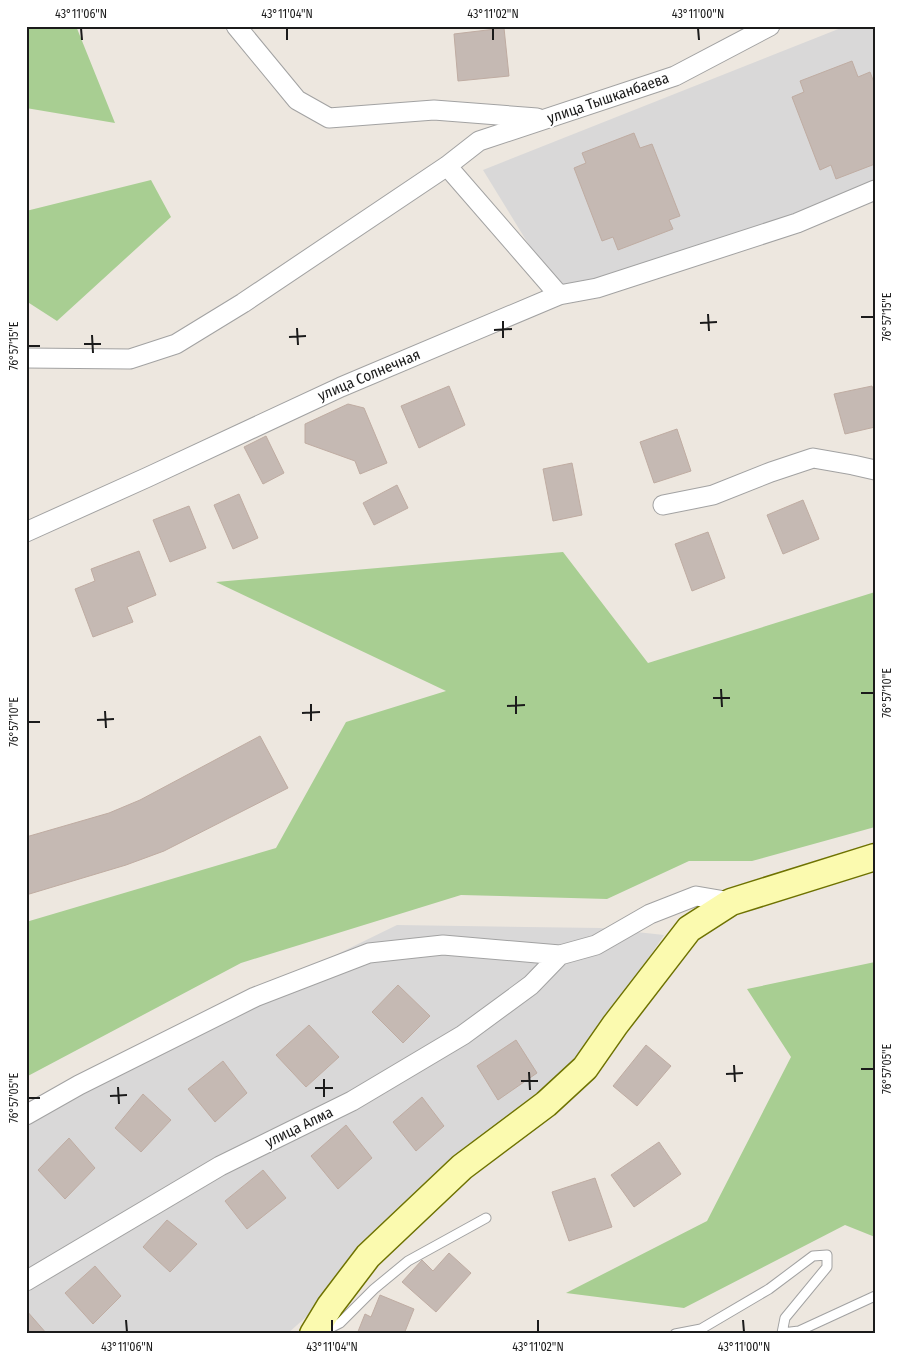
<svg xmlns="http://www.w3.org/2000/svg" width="901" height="1360" viewBox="0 0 901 1360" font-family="'Fira Sans Condensed',sans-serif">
<rect width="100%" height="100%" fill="#ede7df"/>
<path fill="#d9d8d8" d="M846 26H875V194L559 294 483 170Z
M397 925 600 928 664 935 562 1089 287 1334H26V1106Z"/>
<path fill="#a8ce92" d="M26 26H76L115 123 26 108Z
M151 180 171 217 57 321 26 301V211Z
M563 552 648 663 875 592V827L752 861H689L607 899 461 895 241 963 26 1077V922L276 848 346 722 446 691 216 582Z
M875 962V1237L845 1225 684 1308 566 1293 707 1221 791 1057 747 989Z"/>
<path fill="#c5b9b3" stroke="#bfaca2" d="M504 28 509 76 458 81 454 34Z
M852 61 858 77 870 72 875 85V164L836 179 831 165 820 170 792 97 804 92 800 81Z
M634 133 640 148 652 144 680 216 669 220 673 229 618 250 613 237 602 241 574 168 586 163 582 153Z
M449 386 465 425 419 448 401 406Z
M872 386 875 396V427L845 434 834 394Z
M348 404 364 408 387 463 360 474 355 461 305 443V424Z
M677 429 691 471 654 483 640 442Z
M266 436 284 473 263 484 244 447Z
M572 463 582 515 553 521 543 469Z
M397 485 408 508 374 525 363 503Z
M239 494 258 538 233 549 214 505Z
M803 500 819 539 783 554 767 515Z
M189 506 206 548 170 562 153 520Z
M708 532 725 578 692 591 675 544Z
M139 551 156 595 127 607 133 622 93 637 75 589 95 581 91 569Z
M260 736 288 788 164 851 126 865 26 895V837L109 813 140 800Z
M398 985 430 1016 403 1043 372 1012Z
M309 1025 339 1057 306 1087 276 1055Z
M516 1040 537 1073 498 1100 477 1066Z
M646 1045 671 1066 637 1106 613 1086Z
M223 1061 247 1093 215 1122 188 1089Z
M143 1094 171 1120 141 1152 115 1128Z
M422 1097 444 1126 416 1151 393 1122Z
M346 1125 372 1158 338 1189 311 1156Z
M69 1138 95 1168 65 1199 38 1170Z
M659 1142 681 1174 634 1207 611 1175Z
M263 1170 286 1198 247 1229 225 1201Z
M595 1178 612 1227 569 1241 552 1192Z
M167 1220 197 1244 170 1272 143 1247Z
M449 1253 471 1273 436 1312 402 1282 422 1260 433 1271Z
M95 1266 121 1296 93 1324 65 1293Z
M380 1295 414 1309 404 1334H357L365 1314 371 1317Z
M26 1310 47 1334H26Z"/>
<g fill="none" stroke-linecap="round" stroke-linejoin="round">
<g stroke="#a2a2a2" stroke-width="11">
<path id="lane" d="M324 1331 340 1323 374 1289 408 1261 486 1218
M675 1334 701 1329 769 1289 813 1256 827 1255V1267L785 1318 782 1333 799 1331 875 1296"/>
</g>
<g stroke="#a2a2a2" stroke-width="21">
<path id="street" d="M236 26 297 100 329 118 434 110 537 118
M559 295 597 288 797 223 875 190
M26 358 130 359 176 344 243 303 447 166 479 141 675 76 770 26
M663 505 713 495 771 472 813 458 853 465 875 470
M26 532 148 477 341 387 559 295 447 166
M26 1115 79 1085 255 997 369 953 443 945 560 955 596 945 650 914 696 896 731 902
M26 1281 220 1166 352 1101 463 1035 531 985 560 955"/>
</g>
<g stroke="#6e7201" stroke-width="29">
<path id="secondary" d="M313 1334 330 1306 368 1256 462 1167 546 1104 585 1068 615 1025 689 929 731 902 875 857"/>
</g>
<use href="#lane" stroke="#fff" stroke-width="9"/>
<use href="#street" stroke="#fff" stroke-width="19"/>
<use href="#secondary" stroke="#fbfaaf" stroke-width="26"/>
</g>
<path fill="none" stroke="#1b1b1b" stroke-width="2" d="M81 28 82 40M287 28V40M493 28V40M698 28 699 40M708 314 709 331M861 317H874M503 321V338M700 323 717 322M297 328 298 345M494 330 512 329M92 335 93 353M289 337 306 336M84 344H101M28 346H40M721 689 722 707M861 693H874M516 696V714M713 698H730M311 704V721M507 706 525 705M105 711 106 728M302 713 320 712M97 720 114 719M28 722H40M734 1065 735 1082M861 1069H874M529 1072 530 1090M726 1074 743 1073M324 1079V1097M521 1081H538M118 1087 119 1104M315 1088H333M110 1096 127 1095M28 1098H40M126 1320 127 1332M332 1320V1332M538 1320V1332M743 1320 744 1332"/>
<g text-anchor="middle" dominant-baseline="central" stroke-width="4" stroke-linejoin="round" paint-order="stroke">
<g font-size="15" fill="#1b1b1b" stroke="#fff">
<text transform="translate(608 98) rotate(-19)">улица Тышканбаева</text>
<text transform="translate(369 375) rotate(-23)">улица Солнечная</text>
<text transform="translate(299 1127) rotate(-26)">улица Алма</text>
</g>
</g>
<rect width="901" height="1360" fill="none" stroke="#ffffff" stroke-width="55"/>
<rect x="28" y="28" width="846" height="1304" fill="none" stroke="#1b1b1b" stroke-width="2"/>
<g font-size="12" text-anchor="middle" fill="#1b1b1b">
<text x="81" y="18">43°11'06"N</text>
<text x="287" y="18">43°11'04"N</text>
<text x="493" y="18">43°11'02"N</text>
<text x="698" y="18">43°11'00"N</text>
<text transform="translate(887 317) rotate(-90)" y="4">76°57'15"E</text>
<text transform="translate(14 346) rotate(-90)" y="4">76°57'15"E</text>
<text transform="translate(887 693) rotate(-90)" y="4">76°57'10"E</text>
<text transform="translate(14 722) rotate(-90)" y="4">76°57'10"E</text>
<text transform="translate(887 1069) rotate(-90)" y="4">76°57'05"E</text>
<text transform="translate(14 1098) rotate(-90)" y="4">76°57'05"E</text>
<text x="127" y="1351">43°11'06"N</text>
<text x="332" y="1351">43°11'04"N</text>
<text x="538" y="1351">43°11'02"N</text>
<text x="744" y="1351">43°11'00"N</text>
</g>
</svg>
